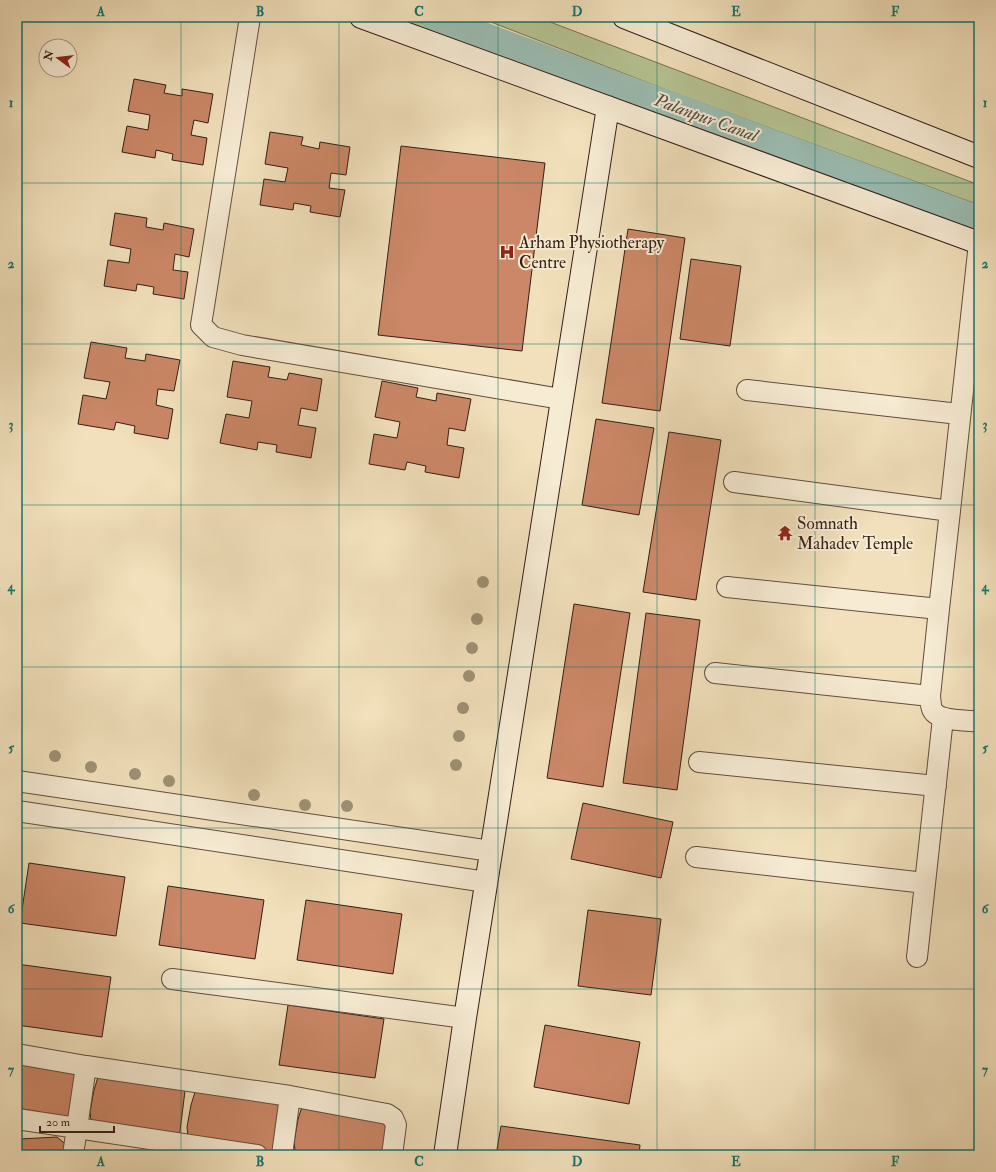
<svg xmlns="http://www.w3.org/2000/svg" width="996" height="1172" viewBox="0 0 996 1172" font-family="'IM FELL Double Pica',serif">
<rect width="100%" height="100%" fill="#f1e0bb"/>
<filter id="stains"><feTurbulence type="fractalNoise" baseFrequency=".005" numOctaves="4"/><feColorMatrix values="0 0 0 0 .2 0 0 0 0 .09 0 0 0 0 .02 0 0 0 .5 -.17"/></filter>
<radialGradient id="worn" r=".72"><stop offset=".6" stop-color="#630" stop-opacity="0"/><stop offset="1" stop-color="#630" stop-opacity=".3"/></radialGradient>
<path fill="#b6c393" stroke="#757054" d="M383 17H406L620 98 618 105Z
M478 17H537L979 185V205L677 94Z"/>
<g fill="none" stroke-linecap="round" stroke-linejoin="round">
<path stroke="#9bbdb2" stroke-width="26" d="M434 17 979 219"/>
</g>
<path fill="#cb8767" stroke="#341e15" d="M134 79 166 85 164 93 182 96V89L213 94 208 123 194 120 191 135 207 138 203 165 172 160 173 154 156 150 155 158 122 152 127 126 148 130 150 115 128 111Z
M270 132 303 137 301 145 319 149 320 142 350 147 346 175 331 173 329 188 345 190 340 217 310 212 311 206 294 203 293 210 260 205 264 179 285 182 288 168 265 164Z
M401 146 545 163 522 351 378 335Z
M115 213 147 218 146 227 163 230 164 223 194 229 189 257 175 254 173 270 188 272 184 299 153 294 154 287 137 284 136 291 104 286 108 260 129 263 131 249 110 245Z
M628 229 685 238 660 411 602 403Z
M691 259 741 266 730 346 680 339Z
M91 342 127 348 125 358 145 361 146 354 180 360 174 391 158 389 156 405 173 409 168 439 134 433 135 426 116 422 114 430 78 424 83 395 106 399 110 382 84 378Z
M233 361 270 367 268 377 287 380 289 373 322 379 317 411 301 408 298 425 316 428 311 458 276 452 277 445 258 442 257 450 220 443 226 414 249 418 252 401 227 397Z
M382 381 418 388 416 397 436 401 437 393 471 399 465 431 449 428 447 445 464 448 459 478 425 472 426 466 407 462 405 470 369 464 374 434 397 438 400 422 375 417Z
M596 419 654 428 639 515 582 505Z
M669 432 721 440 696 600 643 592Z
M574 604 630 613 603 787 547 778Z
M646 613 700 620 677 790 623 783Z
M583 803 673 822 661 878 571 859Z
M29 863 125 877 116 936 20 923Z
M168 886 264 900 255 959 159 945Z
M306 900 402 914 393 974 297 960Z
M588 910 661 919 651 995 578 986Z
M17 964 111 977 102 1037 17 1025Z
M288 1005 384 1019 375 1078 279 1065Z
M545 1025 640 1042 629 1104 534 1087Z
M17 1061 79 1073 73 1121 40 1118V1112L17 1108Z
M98 1077 172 1082 185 1091 179 1139 91 1121 90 1112 94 1090Z
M202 1086 218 1094 233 1098 269 1097 281 1106 276 1155 264 1153 188 1136 187 1127 191 1105 195 1092Z
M302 1107 388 1121 384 1155H299L295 1150 294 1142 298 1119Z
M501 1126 640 1145 639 1155H496Z
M57 1137 69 1147 68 1155H17V1138L20 1139Z
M95 1151 105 1153 107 1155H90Z"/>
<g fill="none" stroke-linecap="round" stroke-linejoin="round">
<g stroke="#634e3e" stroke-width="22">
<path id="street" d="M250 17 201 325 213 337 242 345 561 399
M747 390 959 414
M734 482 950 511 979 243
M727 587 939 609 930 696C931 702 930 710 936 714 944 721 968 720 979 722
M939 609 950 511
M715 673 930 696
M699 762 936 786
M17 781 491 851
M17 811 486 882
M696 857 925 883
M917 957 943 718
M172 979 465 1018
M17 1054 86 1066 290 1096 387 1114 393 1118 396 1125 392 1155
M17 1119 257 1155
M73 1155 86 1066
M282 1155 290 1096"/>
</g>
<g stroke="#341e15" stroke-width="24">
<path id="secondary" d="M361 17 979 243
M624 17 979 157
M445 1155 465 1018 608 107"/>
</g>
<use href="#street" stroke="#f6ebd3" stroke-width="20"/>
<use href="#secondary" stroke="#f6ebd3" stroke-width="22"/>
</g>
<g fill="#9e9175">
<circle cx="483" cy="582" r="6"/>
<circle cx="477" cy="619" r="6"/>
<circle cx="472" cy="648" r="6"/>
<circle cx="469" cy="676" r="6"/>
<circle cx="463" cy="708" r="6"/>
<circle cx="459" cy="736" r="6"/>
<circle cx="55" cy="756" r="6"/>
<circle cx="456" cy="765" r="6"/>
<circle cx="91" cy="767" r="6"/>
<circle cx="135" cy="774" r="6"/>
<circle cx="169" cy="781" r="6"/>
<circle cx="254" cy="795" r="6"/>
<circle cx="305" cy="805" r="6"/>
<circle cx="347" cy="806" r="6"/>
</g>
<path fill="none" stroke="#0f766e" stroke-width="1" stroke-opacity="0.55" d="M181 17V1155M339 17V1155M498 17V1155M657 17V1155M815 17V1155M17 183H979M17 344H979M17 505H979M17 667H979M17 828H979M17 989H979"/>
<defs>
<g id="hospital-bare" transform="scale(1.2)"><path d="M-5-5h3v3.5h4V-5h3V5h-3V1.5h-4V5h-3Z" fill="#8f2418" stroke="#f6ebd3" stroke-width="2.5" paint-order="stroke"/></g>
<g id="temple-bare" transform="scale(1.2)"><path d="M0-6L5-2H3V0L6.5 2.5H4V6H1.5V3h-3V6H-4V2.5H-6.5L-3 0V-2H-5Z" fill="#8f2418" stroke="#f6ebd3" stroke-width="2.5" paint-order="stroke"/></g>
</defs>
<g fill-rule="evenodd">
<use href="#hospital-bare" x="507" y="252"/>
<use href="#temple-bare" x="785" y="533"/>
</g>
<g text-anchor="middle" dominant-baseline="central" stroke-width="4" stroke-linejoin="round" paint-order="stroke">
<g font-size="17" fill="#341e15" stroke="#f6ebd3" text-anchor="start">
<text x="519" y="242">Arham Physiotherapy<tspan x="519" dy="20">Centre</tspan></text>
<text x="797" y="523">Somnath<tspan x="797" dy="20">Mahadev Temple</tspan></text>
</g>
<g font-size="18" font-style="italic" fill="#534e44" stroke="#f6ebd3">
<text transform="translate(706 118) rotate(20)">Palanpur Canal</text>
</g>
</g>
<rect width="996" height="1172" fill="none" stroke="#f1e0bb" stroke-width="44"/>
<g transform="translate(58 58) rotate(285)"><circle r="19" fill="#f6ebd3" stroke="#a89987"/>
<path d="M0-3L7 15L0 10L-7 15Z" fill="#8f2418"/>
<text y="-6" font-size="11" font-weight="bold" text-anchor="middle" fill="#341e15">N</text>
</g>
<path d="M40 1126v6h74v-6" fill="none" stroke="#341e15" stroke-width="2"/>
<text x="46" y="1126" font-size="12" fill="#341e15" stroke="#f6ebd3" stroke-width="3" paint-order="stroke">20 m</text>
<rect x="22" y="22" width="952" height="1128" fill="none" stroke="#0f766e" stroke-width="1.5"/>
<g font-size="13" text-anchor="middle" font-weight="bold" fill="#0f766e">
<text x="101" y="16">A</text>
<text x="260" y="16">B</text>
<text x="419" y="16">C</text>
<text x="577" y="16">D</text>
<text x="736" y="16">E</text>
<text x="895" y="16">F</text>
<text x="11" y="107">1</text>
<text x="985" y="107">1</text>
<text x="11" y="268">2</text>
<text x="985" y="268">2</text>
<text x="11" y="429">3</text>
<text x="985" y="429">3</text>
<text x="11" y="591">4</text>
<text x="985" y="591">4</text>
<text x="11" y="752">5</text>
<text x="985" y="752">5</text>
<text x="11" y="913">6</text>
<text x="985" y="913">6</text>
<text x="11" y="1074">7</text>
<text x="985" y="1074">7</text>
<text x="101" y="1166">A</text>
<text x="260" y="1166">B</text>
<text x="419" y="1166">C</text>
<text x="577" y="1166">D</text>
<text x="736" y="1166">E</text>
<text x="895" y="1166">F</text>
</g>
<rect width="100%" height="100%" filter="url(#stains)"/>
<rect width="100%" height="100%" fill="url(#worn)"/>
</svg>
